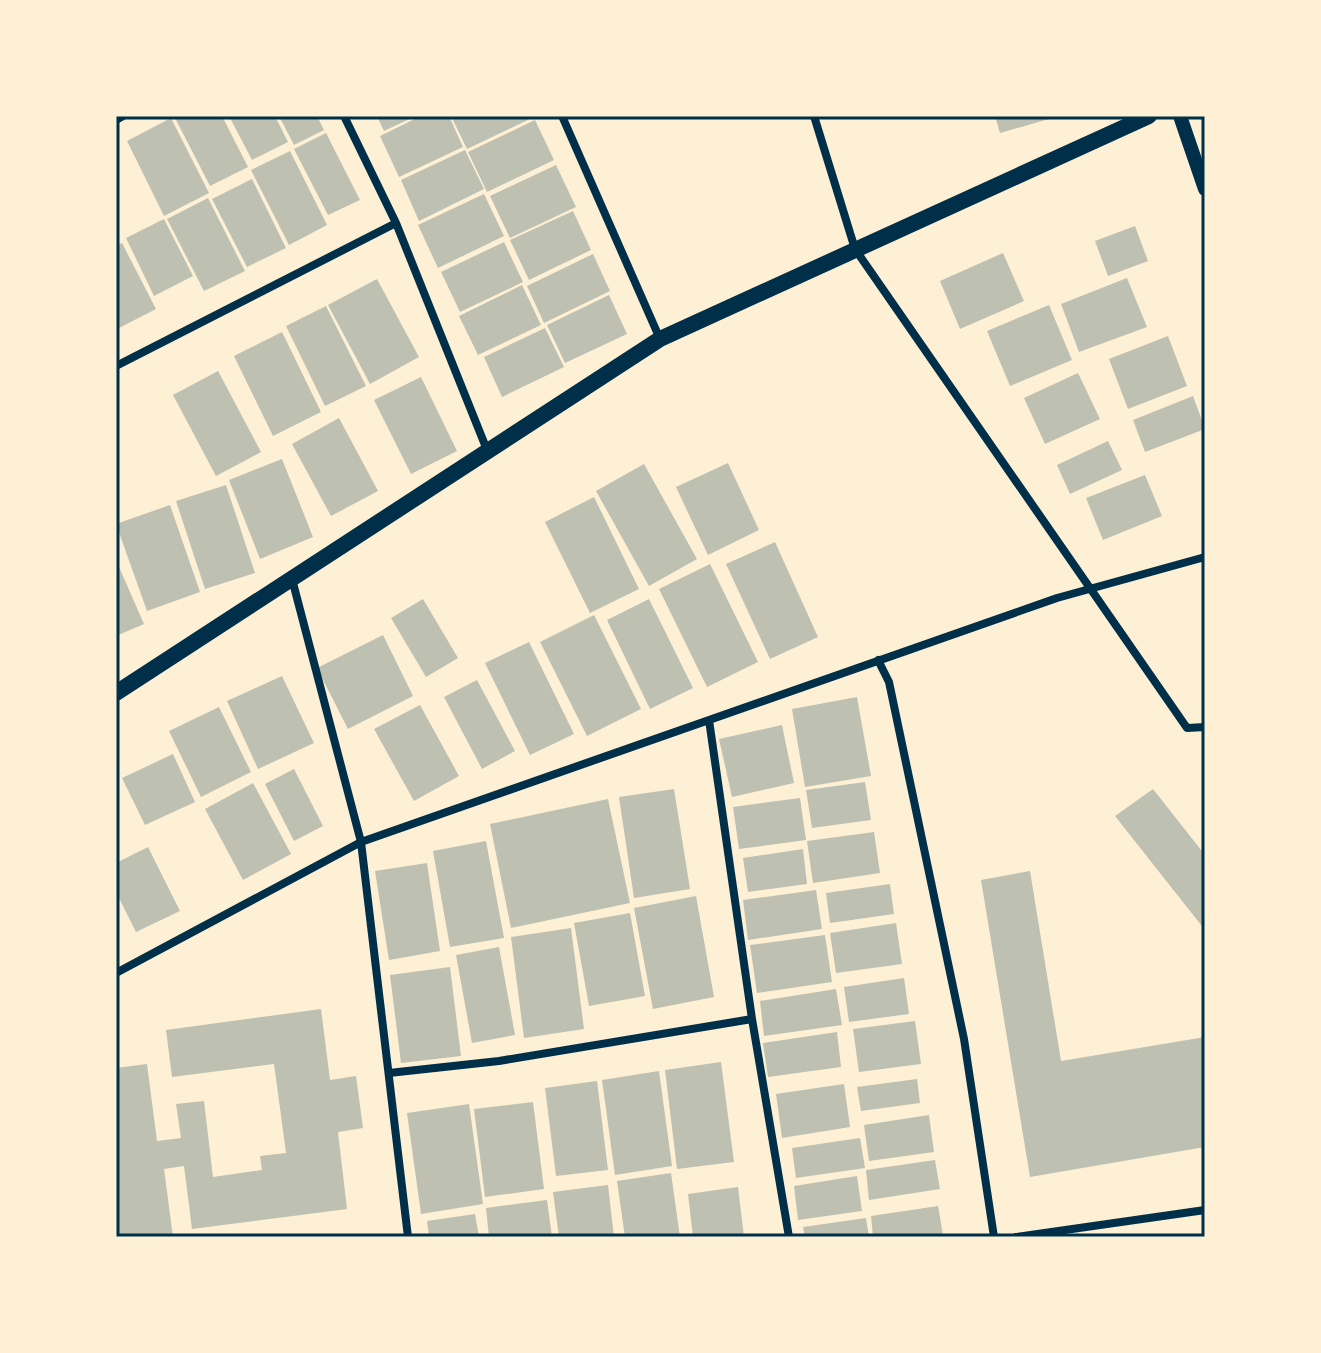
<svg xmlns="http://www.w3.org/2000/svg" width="1321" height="1353" viewBox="0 0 1321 1353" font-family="'Libre Baskerville',serif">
<rect width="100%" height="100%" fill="#fdf0d5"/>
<path fill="#bec0b2" d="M174 116H222L248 167 210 186Z
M229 116H275L288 142 252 160Z
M279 116H317L324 130 294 145Z
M377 116H416L384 131Z
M421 116H449L463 147 399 177 380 136Z
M451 116H536L467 149Z
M995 116H1056V117L1000 133Z
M171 118 209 193 164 216 127 141Z
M535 120 554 160 487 192 468 152Z
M326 133 360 200 328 215 294 149Z
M465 150 484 189 419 221 401 180Z
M290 151 327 225 289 245 251 170Z
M556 165 576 207 510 238 490 196Z
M252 179 286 248 247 267 212 199Z
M484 194 504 236 438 268 418 225Z
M208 198 245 271 204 291 167 219Z
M573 211 591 250 529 280 510 240Z
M164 219 193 276 154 296 126 238Z
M1135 226 1148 261 1108 276 1095 241Z
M504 242 523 282 460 312 441 272Z
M122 243 156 309 117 329 116 246Z
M1003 253 1024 301 960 329 940 281Z
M593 254 610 291 544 323 527 286Z
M1127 278 1147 327 1079 352 1061 304Z
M377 279 419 357 370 384 328 305Z
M522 285 541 325 478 355 459 316Z
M609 295 627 334 565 363 547 325Z
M1049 305 1072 360 1010 386 987 331Z
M326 306 366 386 325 406 286 326Z
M545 328 564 367 502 397 484 357Z
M282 332 321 412 273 436 234 356Z
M1168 336 1187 386 1128 409 1109 359Z
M218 371 261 452 216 476 173 395Z
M1078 373 1100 419 1045 444 1024 398Z
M421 377 457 451 411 474 374 400Z
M1193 396 1205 429 1145 452 1133 420Z
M339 418 378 491 331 516 292 444Z
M1108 441 1122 470 1070 494 1057 465Z
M282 459 313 537 260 559 229 480Z
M728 463 759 530 708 555 676 487Z
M644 464 697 559 649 586 596 491Z
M1145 475 1162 516 1103 540 1086 498Z
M226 485 255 573 205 589 176 501Z
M594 497 639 589 590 613 545 522Z
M170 505 200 592 147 611 116 524Z
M775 542 818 637 770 659 726 564Z
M116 560 144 624 116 636Z
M710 564 758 662 707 687 659 589Z
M423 599 458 658 426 677 391 618Z
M649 599 693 688 650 709 607 620Z
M594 615 641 709 587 736 540 642Z
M383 635 413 696 348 729 317 668Z
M529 642 574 734 530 755 485 663Z
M282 676 314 743 258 769 227 701Z
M477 680 515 751 482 769 444 697Z
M857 697 871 776 805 787 792 709Z
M420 705 459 776 414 801 374 729Z
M219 707 251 772 201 797 169 731Z
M782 725 794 783 732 797 719 739Z
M173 754 195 802 145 825 122 778Z
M294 769 323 826 294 841 265 784Z
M865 782 871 820 812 828 806 790Z
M253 783 291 854 243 880 205 809Z
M674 789 690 889 634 898 619 797Z
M1153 789 1205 855V930L1115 816Z
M800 798 806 840 739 849 733 807Z
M608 799 630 903 511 928 490 824Z
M874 832 880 873 813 883 807 841Z
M486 841 504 938 450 947 433 851Z
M148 847 180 911 136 932 116 892V863Z
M803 849 807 884 748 892 743 858Z
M427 863 440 951 389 960 375 871Z
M1030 871 1061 1061 1205 1037V1147L1030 1177 981 880Z
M890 884 894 914 830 923 826 893Z
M816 890 822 929 748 940 743 900Z
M696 896 714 997 653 1009 634 908Z
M630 913 645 996 589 1006 574 923Z
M896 923 902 964 836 973 830 933Z
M571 928 584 1029 524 1038 511 937Z
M825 935 832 982 757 993 750 945Z
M499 947 515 1035 472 1043 456 955Z
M450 967 461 1056 401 1063 390 975Z
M904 978 909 1014 849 1022 844 987Z
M836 989 842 1025 764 1036 760 1001Z
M321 1009 330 1080 356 1076 363 1128 338 1132 347 1209 192 1229 184 1166 164 1169 173 1237H116V1068L147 1064 157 1141 181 1138 176 1104 204 1101 213 1177 262 1170 260 1156 286 1153 274 1064 172 1077 166 1030Z
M915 1021 921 1064 859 1072 853 1029Z
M837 1032 841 1067 768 1077 763 1043Z
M721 1062 734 1162 677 1169 665 1070Z
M659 1071 672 1166 615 1175 602 1080Z
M917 1079 920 1103 861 1111 857 1087Z
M597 1081 608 1170 556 1176 545 1088Z
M844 1084 850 1127 782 1138 776 1094Z
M533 1102 544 1189 485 1197 474 1109Z
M469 1104 483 1204 421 1214 407 1113Z
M929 1115 934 1152 869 1161 864 1125Z
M860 1138 865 1168 796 1178 792 1148Z
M935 1160 940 1189 869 1200 866 1170Z
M671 1173 680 1237H625L617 1181Z
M857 1176 862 1211 798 1220 794 1186Z
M608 1185 614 1237H559L553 1192Z
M738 1187 744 1237H693L688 1194Z
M547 1200 552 1237H489L486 1208Z
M938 1206 943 1235 873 1237 871 1216Z
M475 1214 479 1237H429L427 1221Z
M866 1218 869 1237H805L803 1227Z"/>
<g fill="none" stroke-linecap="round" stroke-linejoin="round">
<path stroke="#003049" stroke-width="8" d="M344 116 396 223 487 450
M562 116 660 339
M814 116 855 249 1187 728 1205 727
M116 120 123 116
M116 366 396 223
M292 579 361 842 408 1237
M878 660 889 682 964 1039 994 1237
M709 720 752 1019 789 1237
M116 973 361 842 1057 598 1205 557
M389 1073 499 1061 752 1019
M1016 1237 1205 1210"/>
<path stroke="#003049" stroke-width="14" d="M1180 116 1205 189"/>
<path stroke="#003049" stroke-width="16" d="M116 693 660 339 1149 116"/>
</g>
<rect width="1321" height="1353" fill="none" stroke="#fdf0d5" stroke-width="236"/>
<rect x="118" y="118" width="1085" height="1117" fill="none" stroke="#003049" stroke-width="3"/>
</svg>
